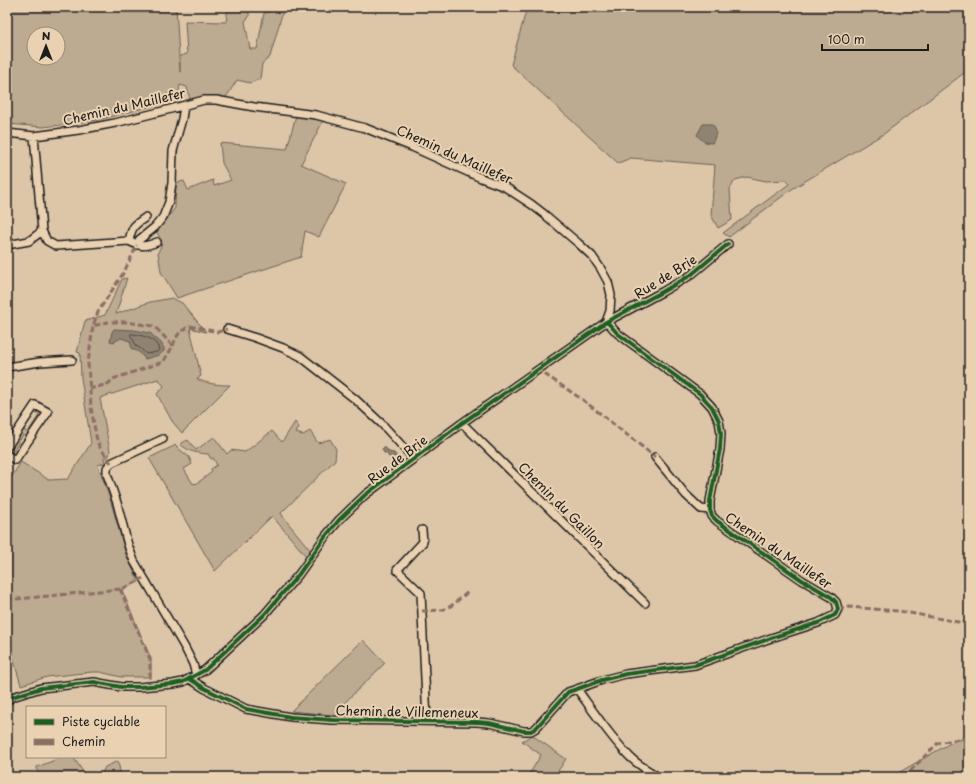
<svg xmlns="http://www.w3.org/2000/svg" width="976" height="784" viewBox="0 0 976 784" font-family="'Playpen Sans',sans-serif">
<rect width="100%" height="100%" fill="#ddc6a8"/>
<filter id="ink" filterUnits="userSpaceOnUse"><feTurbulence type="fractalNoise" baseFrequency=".025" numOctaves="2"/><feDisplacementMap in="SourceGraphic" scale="8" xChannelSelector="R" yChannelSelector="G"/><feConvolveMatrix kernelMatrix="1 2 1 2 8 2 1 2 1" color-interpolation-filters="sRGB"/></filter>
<g filter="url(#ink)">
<path fill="#bcaa91" stroke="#6c6356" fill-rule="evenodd" d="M7 7H176L180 72V56L187 54 185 21 226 22 228 7H249V17L245 21 250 49H257L264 13 284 7 270 57 262 64 260 79 250 83 237 80 225 99 207 97 190 100 187 87 180 85 178 97 172 101 98 120 61 125 43 127 7 124ZM34 34H58V58H34Z
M527 7H969L968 70 885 133 792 189 729 237 723 233 789 184 787 180 766 181 747 177 735 180 730 189 732 220 718 228 711 215 715 165 631 158 618 163 511 65Z
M296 115 323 121 301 164 346 184 319 237 305 231 301 257 177 298 161 272 158 252 162 244 157 232 175 208 176 183 184 181 188 190 213 180 214 186 231 180 222 163 220 143 287 149Z
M127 278 116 314 150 302 172 298 182 303 206 332 190 328 201 376 197 379C207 384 219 385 230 385L182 433 172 421 157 394 164 386 158 379 100 398 110 451 109 456 104 458 105 463 98 465 111 502 126 555 139 582 122 590 151 659V677H121L100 672H92L47 677 21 685 10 648 7 649V484L21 462 49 480 68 479 91 443 81 378 80 353 77 352 85 321 105 315 122 279Z
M38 410 42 412V414L28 438 23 435 14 450 18 453 15 455H12L10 451V448L23 430 28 432 39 415 34 412Z
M295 422 299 427 296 433 303 435 310 431 318 443 330 439 336 449 335 460 281 513 284 518 311 551 306 556 272 516 215 571 149 458 176 445 178 448 189 457 192 464 184 469 193 484 195 483 196 484 212 472 211 469 217 465 213 458 211 459 208 454C196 453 189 452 180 444L188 440 196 450 214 437 227 454 231 450 245 452 272 431 282 442Z
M363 640 385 663 332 715 291 711Z
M532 735 566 759 554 777H530V773L541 755 522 741Z
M969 738V777H891L954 741Z
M63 757H73L84 773 85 777H38L37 767Z
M118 761 121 777H100L105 767Z"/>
<path fill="#918371" stroke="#625a4f" d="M703 124H712C718 130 716 136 712 143 705 143 701 140 697 135Z
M114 329 134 330 150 333 161 343 164 348V351L159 355 145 359 139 352 132 349 130 341 121 338 114 342 110 341 112 332Z
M384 447 388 450 389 452 394 453 396 455V456L391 458 388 456 387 453H384L382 449Z"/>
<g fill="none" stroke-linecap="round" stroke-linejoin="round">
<path stroke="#4b453e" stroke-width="1" d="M131 334H133C144 336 156 338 159 350L157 352 146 354 141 349 136 346 133 339 131 336Z"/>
<g stroke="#1c1c1c" stroke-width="10">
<path id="street" d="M7 133 34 136 79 130 115 123 167 110 204 100H216L254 107 316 115 365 128 412 147 481 178 505 187 531 204 544 214 578 243 592 256 601 269 608 282 611 295 610 311 606 322
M34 136 42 231 47 241 56 246 129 241C140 247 145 247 157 242
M129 241C132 226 134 225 146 217
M7 245 29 241 42 231
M137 245 139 240 155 227 163 217 169 202 172 183 173 151 182 119 184 106
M227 329 256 338 283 348 300 356 355 399 382 424 414 459
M7 367 40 362 72 360
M462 423 645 603
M163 439 111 463 107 468V474L117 503 128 545 134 561 185 648 193 664 196 675
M7 447 35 405 48 412 15 460 7 455
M655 457 686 495 701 509 710 510
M422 530 423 542 397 570 421 593 427 721
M190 679 204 688 246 709 291 717 332 720 477 722 489 723 524 731H531L536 728 568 692 577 689 602 680 626 674 695 665 774 637 818 623 835 615 838 609 836 602 831 597 802 580 717 521 712 516 710 510V501L720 449 721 433 719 421 712 407 700 394 617 333 609 324 606 322
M577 689C593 711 609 735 628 755 636 764 648 770 658 777
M7 701 12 697 41 688 94 682 121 687H139L173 684 183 682 205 670 264 615 299 574 325 537 339 520 365 495 462 423 606 322 662 292 691 275 728 244"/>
</g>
<use href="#street" stroke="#e9d1b1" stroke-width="7"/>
<path stroke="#8d6e63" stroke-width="3" stroke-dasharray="6 3" stroke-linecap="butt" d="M173 346C177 334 179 332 190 326L218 332 227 329
M537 369 583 400 655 457
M89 389 108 384 113 379 163 362 173 346 157 329 153 326 126 322H108L93 326
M111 463 99 446 96 436 91 407 88 363 93 326 98 312 124 272 137 245
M120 589 150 659V679
M7 600 120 589 129 586 143 578
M838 609 849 607 899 611 969 624
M422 611 442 610 451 606 468 592
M904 777 938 743 969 737"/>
<g stroke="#e9d1b1" stroke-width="6">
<path id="cycleway" d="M190 679 204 688 246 709 291 717 332 720 477 722 489 723 524 731H531L536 728 568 692 577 689 602 680 626 674 695 665 774 637 818 623 835 615 838 609 836 602 831 597 802 580 717 521 712 516 710 510V501L720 449 721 433 719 421 712 407 700 394 617 333 609 324 606 322
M7 701 12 697 41 688 94 682 121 687H139L173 684 183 682 205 670 264 615 299 574 325 537 339 520 365 495 462 423 606 322 662 292 691 275 728 244"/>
</g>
<use href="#cycleway" stroke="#1b5e20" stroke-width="4"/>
</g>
</g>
<g text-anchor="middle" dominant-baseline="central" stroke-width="4" stroke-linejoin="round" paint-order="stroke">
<g font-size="13" fill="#1c1c1c" stroke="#e9d1b1">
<text transform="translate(124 106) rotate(-13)">Chemin du Maillefer</text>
<text transform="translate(455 154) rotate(24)">Chemin du Maillefer</text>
<text transform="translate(665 276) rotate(-32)">Rue de Brie</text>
<text transform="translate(397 459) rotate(-37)">Rue de Brie</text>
<text transform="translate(562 505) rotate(45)">Chemin du Gaillon</text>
<text transform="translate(779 550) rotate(34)">Chemin du Maillefer</text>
<text transform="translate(407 711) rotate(1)">Chemin de Villemeneux</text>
</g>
</g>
<rect width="976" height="784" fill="none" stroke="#e9d1b1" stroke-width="24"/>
<rect x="12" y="12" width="952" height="760" fill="none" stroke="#1c1c1c" stroke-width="1.5" filter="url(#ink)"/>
<rect x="26" y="706" width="140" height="52" fill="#e9d1b1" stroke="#978975"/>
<rect x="34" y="719" width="20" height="6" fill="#1b5e20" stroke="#978975"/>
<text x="62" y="726" font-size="12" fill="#1c1c1c">Piste cyclable</text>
<rect x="34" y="739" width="20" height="6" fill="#8d6e63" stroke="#978975"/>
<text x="62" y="746" font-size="12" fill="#1c1c1c">Chemin</text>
<g transform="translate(46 46)"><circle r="19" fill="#e9d1b1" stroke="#978975"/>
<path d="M0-3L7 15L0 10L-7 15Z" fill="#1c1c1c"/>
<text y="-6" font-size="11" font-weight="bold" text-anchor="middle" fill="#1c1c1c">N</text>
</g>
<path d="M822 44v6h106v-6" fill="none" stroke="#1c1c1c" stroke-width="2"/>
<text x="828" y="44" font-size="12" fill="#1c1c1c" stroke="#e9d1b1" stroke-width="3" paint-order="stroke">100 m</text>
</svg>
